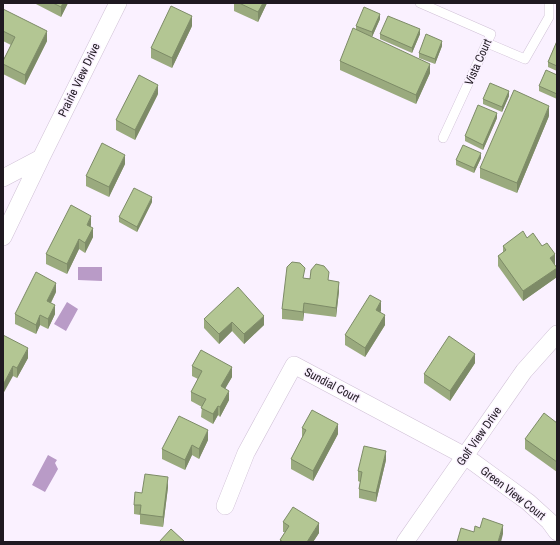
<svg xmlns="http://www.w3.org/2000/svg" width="560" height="545" viewBox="0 0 560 545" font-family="'Archivo Narrow',sans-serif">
<rect width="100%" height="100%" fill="#faf1ff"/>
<path fill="#b99bc7" d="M78 267H102V281L78 280Z
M67 302 78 309 66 331 54 324Z
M48 455 57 460 55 463 58 469 45 492 32 485Z"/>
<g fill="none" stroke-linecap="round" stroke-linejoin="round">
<g stroke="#d0c1d6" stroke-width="10">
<path id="lane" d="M420 3 491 34 443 138
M487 43 525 59 549 17V3"/>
</g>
<g stroke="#d0c1d6" stroke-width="18">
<path id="street" d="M3 178 41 158 118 3
M3 237 41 158
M225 506 246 453 294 365 465 456 528 502 549 521 557 532
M405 542 524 371 557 334"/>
</g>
<use href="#lane" stroke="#fff" stroke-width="9"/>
<use href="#street" stroke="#fff" stroke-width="17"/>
</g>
<path fill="#9aaa7e" d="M34 3H68L61 17Z
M234 3H267L258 22 234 11Z
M3 9 47 41 25 85 3 74V61L11 45 3 41Z
M380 19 372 37 430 73 416 104 340 70V61L356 30V26Z
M192 26 172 68 151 58V48Z
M380 34H420L412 53 380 39Z
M557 41V71L548 67V62Z
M442 46 435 64 419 58V53Z
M557 75V99L539 91V86Z
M158 94 135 140 116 130V120Z
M509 96 502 112 483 104V99Z
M549 116 517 193 480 178V168Z
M497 118 483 150 465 141V136Z
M481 158 474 173 456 165V160Z
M125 164 109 197 86 186V176Z
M152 202 137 232 119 222V217Z
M91 225V227L93 237 85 253 79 249 67 274 46 264V254Z
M527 238 555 264V265L557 277 523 301 498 266V256L503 253V246Z
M304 278 329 280 339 291 336 317 304 313 303 321 282 319V309Z
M56 292 51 303 55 314 48 329 40 325 36 334 15 324V314Z
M381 311 380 312 385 325 365 357 345 345V335Z
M204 319 264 325 244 344 232 331 219 344 204 328Z
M3 335 28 358 17 378 13 376Z
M475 363 450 401 424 383V374Z
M192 366 232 377 225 388 229 400 220 417 218 415 213 424 201 417 202 407 191 401V392L198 379 192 376Z
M557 423V472L525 449V439Z
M302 428 338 434 313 481 291 469V459L302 438Z
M208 440 199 459 192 455 185 470 162 459V449Z
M386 460 376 502 359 498V489L360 482 358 481V471Z
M168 487 163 527 140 524V515L134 514V505L142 493Z
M283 522 319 533 313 542H280V540L285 532H283Z"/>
<path fill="#7d8b67" d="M63 3H68L61 17V7Z
M263 3H267L258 22V12Z
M380 14V19L372 37V32Z
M192 16V26L172 68V58Z
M420 29V34L412 53V48Z
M47 31V41L25 85V75Z
M442 41V46L435 64V59Z
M430 64V73L416 104V95Z
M158 85V94L135 140V130Z
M509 91V96L502 112V107Z
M549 106V116L517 193V183Z
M497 113V118L483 150V145Z
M481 153V158L474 173V168Z
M125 155V164L109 197V187Z
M152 197V202L137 232V227Z
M91 216V225L87 234V225Z
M93 228V237L85 253V243Z
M79 239V249L67 274V264Z
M555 254V264L550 268V258Z
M557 268V277L523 301V291Z
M339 282V291L336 317V308Z
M56 283V292L47 310V301Z
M381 301V311L376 320V310Z
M304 303V313L303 321V312Z
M55 305V314L48 329V319Z
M40 315V325L36 334V325Z
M385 315V325L365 357V348Z
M264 316V325L244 344V334Z
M232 322V331L219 344V334Z
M28 348V358L17 378V368Z
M475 354V363L450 401V391Z
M13 366V376L3 394V385Z
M232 367V377L221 396V386Z
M229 391V400L220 417V407Z
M218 406V415L213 424V414Z
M338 424V434L313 481V471Z
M208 430V440L199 459V449Z
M192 445V455L185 470V460Z
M386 451V460L376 502V493Z
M168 477V487L163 527V517Z
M319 523V533L313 542H307Z
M503 525V534L501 542H498Z"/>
<path fill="#b3c693" stroke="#7d8b67" d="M53 3H63L61 7Z
M239 3H263L258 12Z
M171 6 192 16 172 58 151 48Z
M364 7 380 14 372 32 356 26Z
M3 9 47 31 25 75 3 64V61L15 37 3 31Z
M388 16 420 29 412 48 380 34Z
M353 28 430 64 416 95 340 61Z
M426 34 442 41 435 59 419 53Z
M557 41V66L548 62Z
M546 70 557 75V94L539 86Z
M139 75 158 85 135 130 116 120Z
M490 83 509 91 502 107 483 99Z
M514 90 549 106 517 183 480 168Z
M478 105 497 113 483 145 465 136Z
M102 143 125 155 109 187 86 176Z
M463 145 481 153 474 168 456 160Z
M134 188 152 197 137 227 119 217Z
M71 205 91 216 87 225 93 228 85 243 79 239 67 264 46 254Z
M523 231 527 238 533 233 542 246 547 243 555 254 550 258 557 268 523 291 498 256 506 250 503 246Z
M292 262 300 263 305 268 303 278 310 279 311 270 316 264 324 266 329 272 328 280 339 282 336 308 304 303 303 312 282 309 287 267Z
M36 272 56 283 47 301 55 305 48 319 40 315 36 325 15 314Z
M238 287 264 316 244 334 232 322 219 334 204 319Z
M370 295 381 301 376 310 385 315 365 348 345 335Z
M3 335 28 348 17 368 13 366 3 385Z
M449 336 475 354 450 391 424 374Z
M201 350 232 367 221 386 229 391 220 407 218 406 213 414 201 408 206 399 191 392 202 371 192 366Z
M312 410 338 424 313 471 291 459 306 430 302 428Z
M544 413 557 423V462L525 439Z
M179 416 208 430 199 449 192 445 185 460 162 449Z
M364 446 386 451 376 493 359 489 362 472 358 471Z
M145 474 168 477 163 517 140 514 141 505H134L135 492 142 493Z
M293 507 319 523 307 542H283L280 540 289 526 283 522Z
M483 518 503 525 498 542H457L461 528 474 532 475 526 480 528Z
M171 529 185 542H159Z"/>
<g text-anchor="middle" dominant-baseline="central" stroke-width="3" stroke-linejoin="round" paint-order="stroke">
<g font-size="12" fill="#1f1921" stroke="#faf1ff">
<text transform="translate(478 62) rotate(-66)">Vista Court</text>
<text transform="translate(79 80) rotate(-64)">Prairie View Drive</text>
<text transform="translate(332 385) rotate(28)">Sundial Court</text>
<text transform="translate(479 436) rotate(-55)">Golf View Drive</text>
<text transform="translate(513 493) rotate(38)">Green View Court</text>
</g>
</g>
<rect width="560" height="545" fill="none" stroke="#1f1921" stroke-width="8"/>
</svg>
